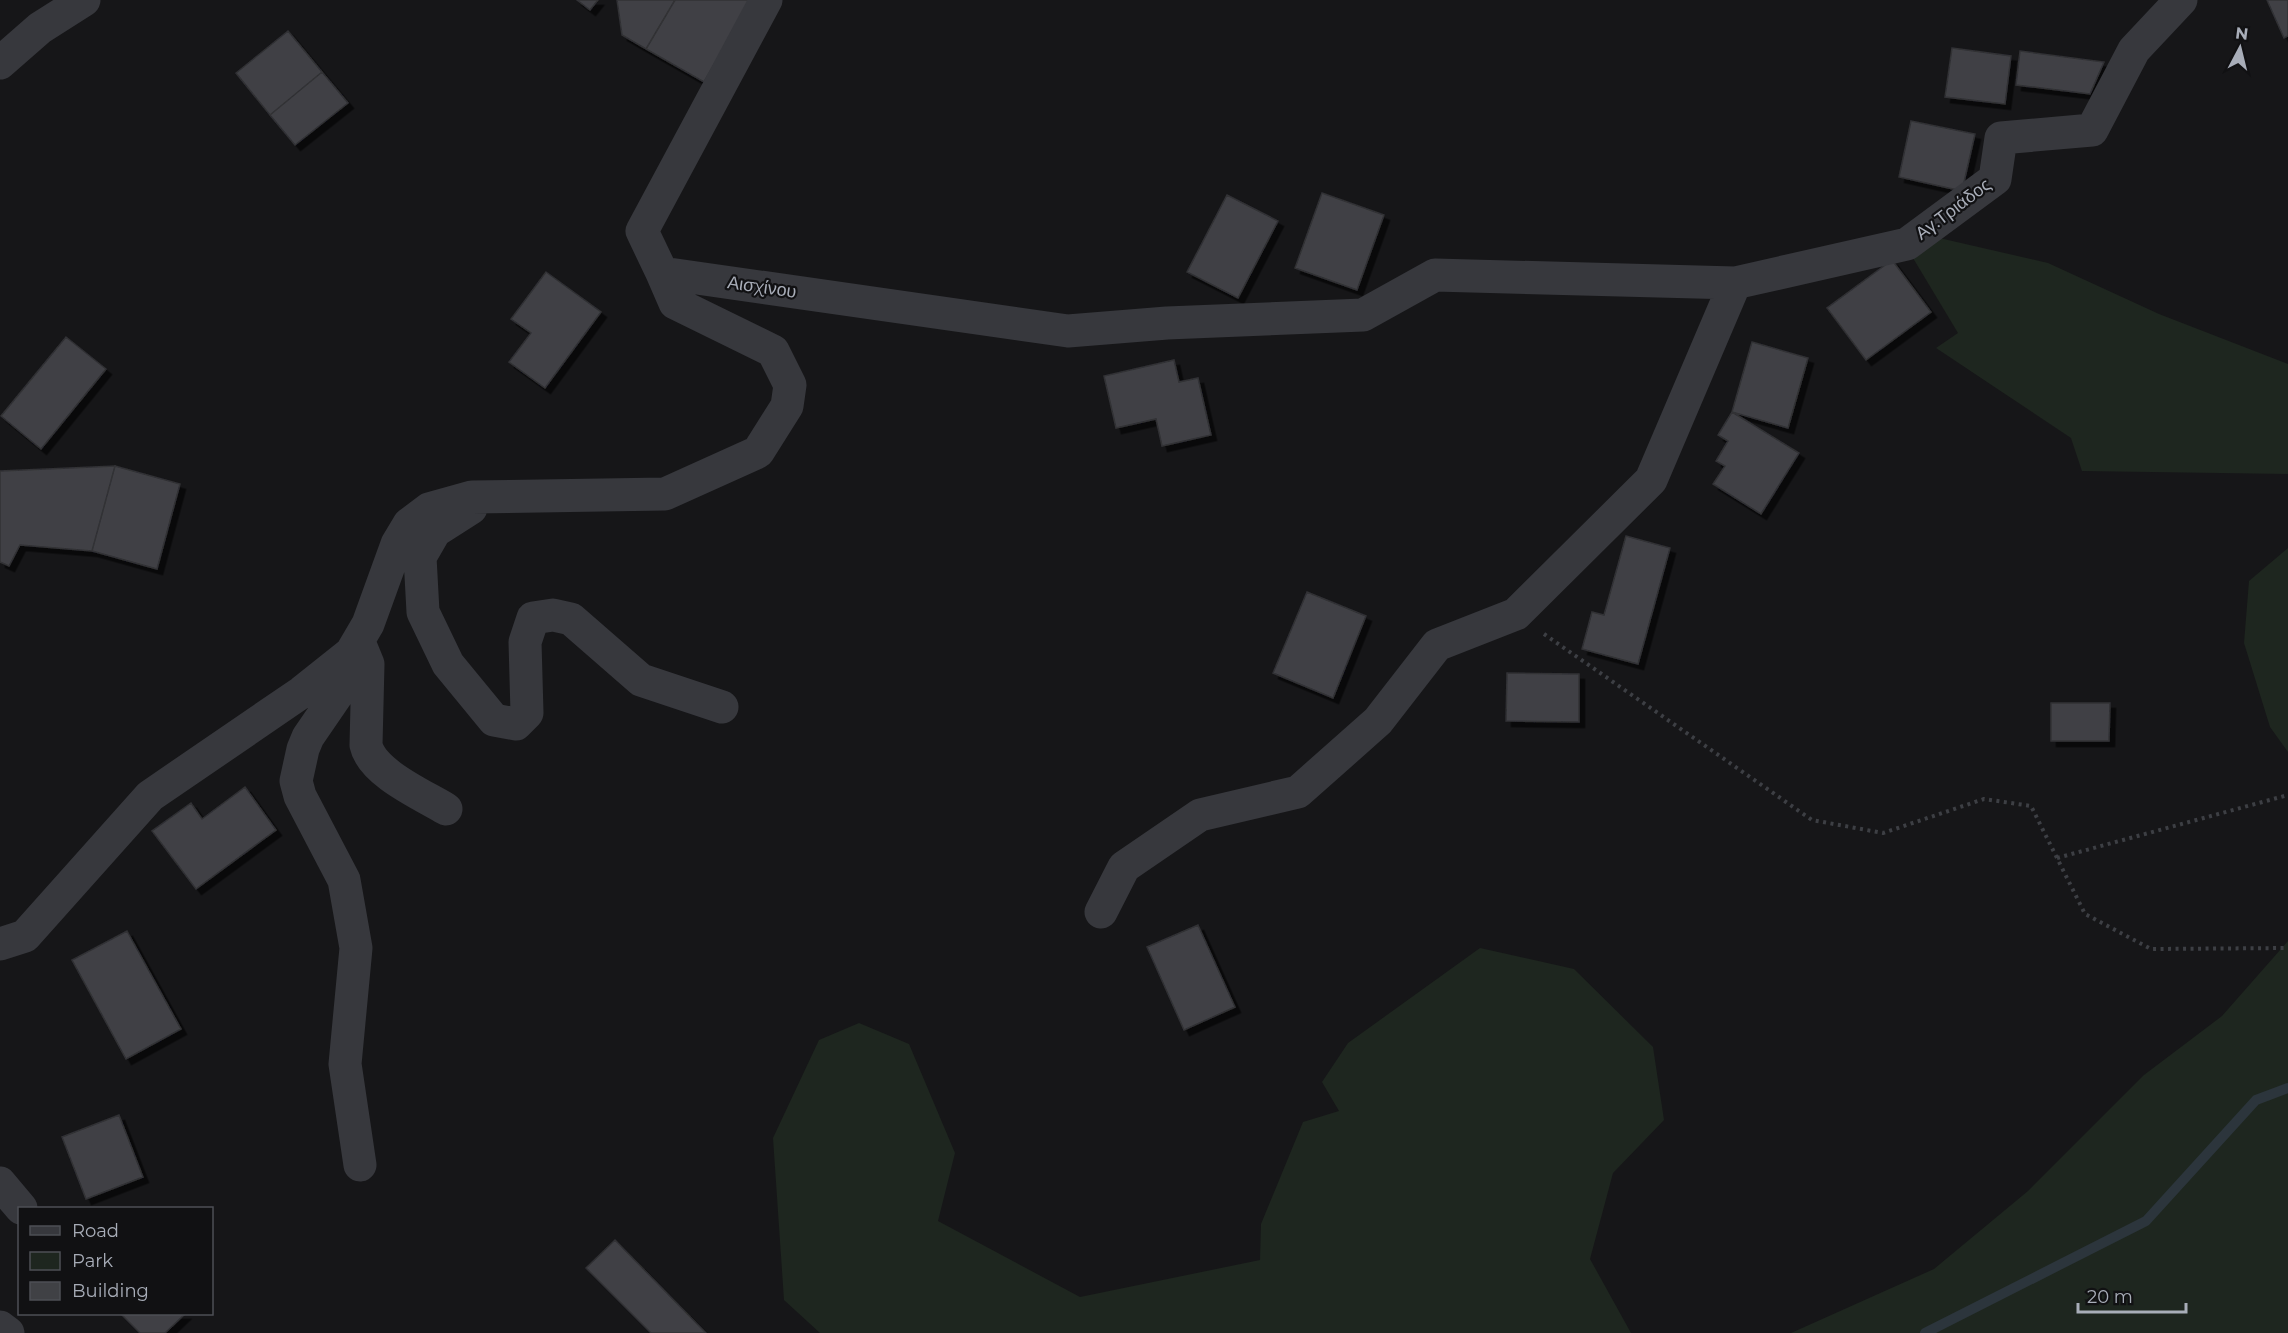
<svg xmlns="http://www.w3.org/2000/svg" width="2288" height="1333" viewBox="0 0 2288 1333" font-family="Montserrat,sans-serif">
<defs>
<filter id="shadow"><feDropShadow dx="5.5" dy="5.5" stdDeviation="0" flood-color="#0009"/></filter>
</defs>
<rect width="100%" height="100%" fill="#161618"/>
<path fill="#1e261f" d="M1935 237 2048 263 2159 314 2288 364V474L2082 471 2071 438 1936 348 1958 333 1910 253Z
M2288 548V752L2270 727 2244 643 2249 581Z
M2288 941V1333H1791L1934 1269 2028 1191 2144 1075 2222 1016Z
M1480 948 1574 969 1653 1047 1664 1120 1613 1173 1590 1259 1631 1333H820L784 1300 773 1138 819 1040 859 1023 909 1044 955 1153 938 1221 1080 1297 1260 1260 1261 1224 1303 1122 1339 1111 1322 1082 1348 1043Z"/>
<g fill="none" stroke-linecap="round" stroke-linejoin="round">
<path stroke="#2c353c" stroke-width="10" d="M1925 1333 2146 1221 2256 1100 2288 1088"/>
</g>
<path fill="#404145" stroke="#303034" stroke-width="1.5" filter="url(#shadow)" d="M577 0H598L590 10Z
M617 0H675L646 49 622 35Z
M675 0H752L704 82 646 49Z
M2267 0H2288V36L2284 38Z
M288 31 322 72 270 115 236 73Z
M1952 48 2011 56 2005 104 1945 97Z
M2020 51 2104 62 2090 94 2016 85Z
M322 72 348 103 295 145 270 115Z
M1911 121 1975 134 1962 191 1899 177Z
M1322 193 1384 215 1357 290 1295 268Z
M1227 195 1278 221 1238 298 1187 272Z
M1892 260 1931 312 1866 360 1827 308Z
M546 272 601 312 545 388 509 362 531 333 511 319Z
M66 337 106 369 41 449 1 416Z
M1752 342 1808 358 1788 428 1732 412Z
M1174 360 1179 382 1198 378 1211 435 1162 446 1156 419 1116 428 1104 376Z
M1732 412 1799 453 1761 514 1713 484 1725 466 1716 461 1728 441 1718 435Z
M115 466 180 484 157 569 92 551Z
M115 466 92 551 20 545 9 566 0 562V471Z
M1626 536 1670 548 1638 664 1582 649 1592 612 1604 615Z
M1307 592 1366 616 1333 698 1273 673Z
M1507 673 1579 674V722L1506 721Z
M2051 703H2110L2109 741H2051Z
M245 787 276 830 196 889 152 831 191 803 202 819Z
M1198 925 1235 1007 1184 1030 1147 947Z
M127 931 181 1029 126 1059 72 960Z
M119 1115 143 1177 86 1199 62 1137Z
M615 1240 706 1333H651L586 1268Z
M121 1314H185L165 1333H140Z"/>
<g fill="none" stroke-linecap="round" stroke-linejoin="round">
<path stroke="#3d3f44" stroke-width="4" stroke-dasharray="3 4.5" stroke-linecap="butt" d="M1544 634 1812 820 1883 833 1984 799 2031 806 2085 914 2151 949 2288 948
M2057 858 2288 795"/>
<path stroke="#37383d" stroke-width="33" d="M766 0 642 231 662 273 1068 331 1167 323 1363 315 1435 275 1735 283 1907 244 1995 179 2001 138 2092 130 2134 50 2181 0
M0 63 40 28 84 0
M471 508 435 531 420 557 423 612 448 664 494 720 516 724 527 713 525 642 533 618 553 615 571 619 641 680 722 707
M359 642 368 664 366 745C372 773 423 795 446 809
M340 663 345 671V683L308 737 303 749 296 781 300 796 344 880 356 948 345 1064 360 1165
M1101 912 1124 867 1200 815 1298 792 1378 721 1437 645 1516 614 1651 480 1735 283
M0 944 25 936 150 796 302 692 351 653 368 624 397 544 409 524 429 509 472 497 665 494 758 452 787 406 790 385 773 351 675 303 662 273
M0 1183 21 1208
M0 1327 8 1333"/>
</g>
<g text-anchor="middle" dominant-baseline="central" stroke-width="4.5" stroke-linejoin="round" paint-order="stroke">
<g font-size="18" fill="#a8adb8" stroke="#111113">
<text transform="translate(1953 209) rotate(-37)">Αγ.Τριάδος</text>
<text transform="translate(762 287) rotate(8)">Αισχίνου</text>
</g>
</g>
<rect x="18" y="1207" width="195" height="108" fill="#111113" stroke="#4d4f55" stroke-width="1.5"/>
<rect x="30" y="1226" width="30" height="9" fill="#37383d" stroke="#4d4f55" stroke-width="1.5"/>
<text x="72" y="1237" font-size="18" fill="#a8adb8">Road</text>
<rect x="30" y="1252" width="30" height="18" fill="#1e261f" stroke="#4d4f55" stroke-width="1.5"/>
<text x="72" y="1267" font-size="18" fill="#a8adb8">Park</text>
<rect x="30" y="1282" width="30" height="18" fill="#404145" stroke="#4d4f55" stroke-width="1.5"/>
<text x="72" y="1297" font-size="18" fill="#a8adb8">Building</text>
<g transform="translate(2240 48) rotate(7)" stroke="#111113" stroke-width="4.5" paint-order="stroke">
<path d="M0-4.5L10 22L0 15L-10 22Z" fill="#a8adb8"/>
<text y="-9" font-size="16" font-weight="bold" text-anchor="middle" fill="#a8adb8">N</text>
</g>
<path d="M2078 1303v9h108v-9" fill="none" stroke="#a8adb8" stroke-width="3"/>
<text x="2087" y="1303" font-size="18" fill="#a8adb8" stroke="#111113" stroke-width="4.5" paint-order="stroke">20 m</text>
</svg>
